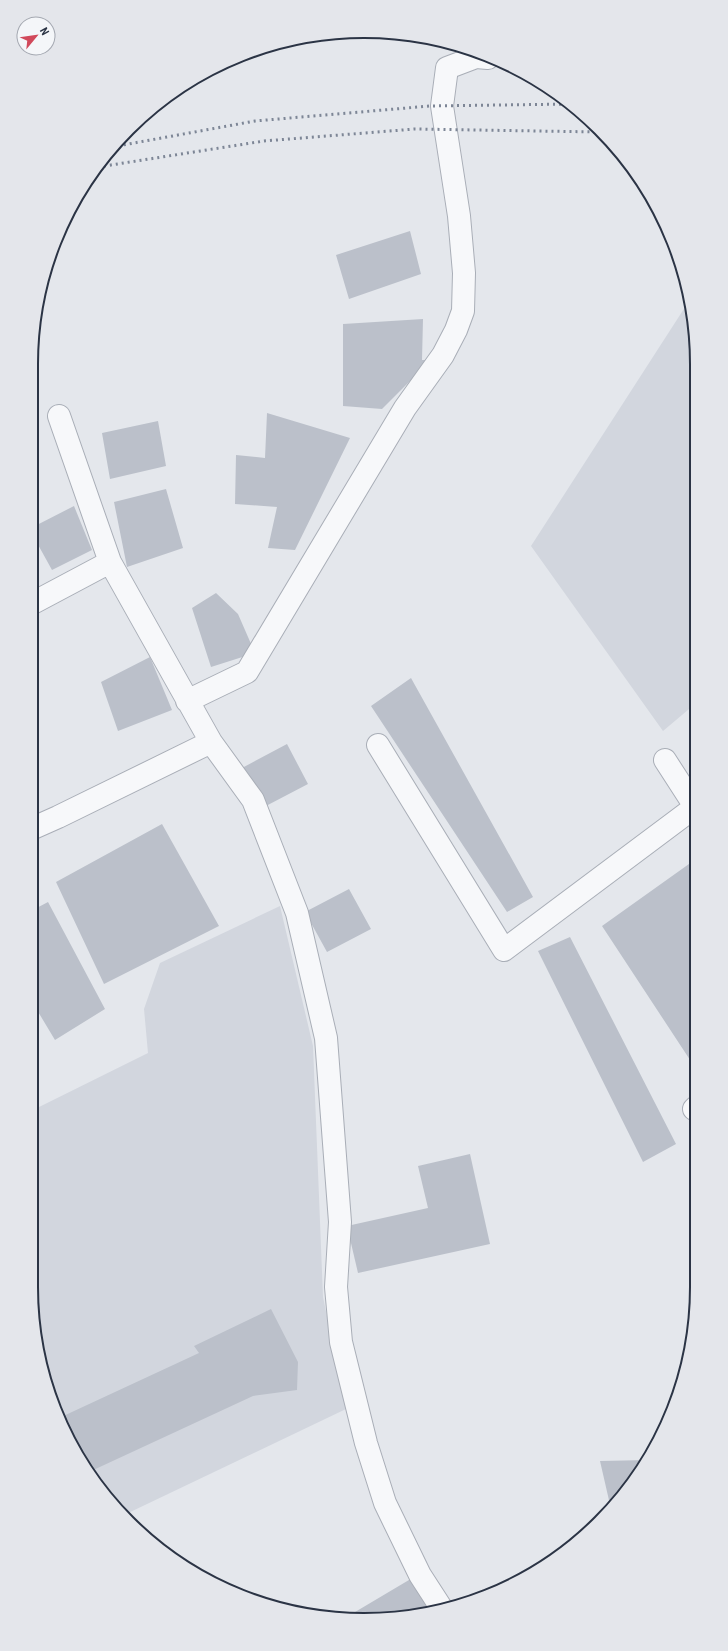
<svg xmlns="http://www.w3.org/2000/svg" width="728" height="1651" viewBox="0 0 728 1651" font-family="'Roboto Condensed',sans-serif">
<rect width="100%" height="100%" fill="#e4e7ec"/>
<path fill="#d2d6de" d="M689 301 694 320 695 704 663 731 531 546Z
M280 906 313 1046 323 1297 346 1409 124 1515 113 1506 76 1453 49 1394 31 1287V1111L148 1053 144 1009 160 963Z"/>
<path fill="#bbc0ca" d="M410 231 421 274 349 299 336 255Z
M423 319 422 360H431L382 409 343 406V324Z
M267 413 350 438 295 550 268 548 277 507 235 504 236 455 265 458Z
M158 421 166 466 110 479 102 433Z
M166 489 183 548 127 567 114 502Z
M74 506 92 550 52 570 31 532V528Z
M216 593 238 614 255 653 211 667 192 608Z
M150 657 172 710 118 731 101 682Z
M411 678 533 897 507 912 371 706Z
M287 744 308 784 264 807 242 768Z
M162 824 219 926 104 984 56 882Z
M696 859V1069L602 926Z
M349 889 371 929 327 952 305 912Z
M48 902 105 1009 55 1040 31 1000V911Z
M570 937 676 1144 643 1162 538 951Z
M31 1078 37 1090 31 1094Z
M470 1154 490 1244 358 1273 347 1226 428 1208 418 1166Z
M271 1309 298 1362 297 1390 253 1396 89 1472 76 1453 59 1418 199 1353 194 1346Z
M648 1460 615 1506 611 1509 600 1461Z
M414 1577 435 1611 408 1617 350 1615Z"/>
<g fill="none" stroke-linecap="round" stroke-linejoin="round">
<g stroke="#a9aeb7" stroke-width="24">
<path id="minor" d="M59 416 110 562
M31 604 110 562 211 742 253 800 297 913 326 1038 340 1222 336 1287 341 1342 366 1443 385 1503 420 1575 442 1609
M187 701 247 672 405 408 443 355 456 330 463 311 464 273 459 216 442 106 447 68 476 57 488 58
M378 745 504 950 695 807
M665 760 696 808
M31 829 58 817 211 742
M694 1109 696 1107"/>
</g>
<use href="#minor" stroke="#f7f8fa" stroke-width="22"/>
<path stroke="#7d8696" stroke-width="3" stroke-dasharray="2 4" stroke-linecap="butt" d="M112 147 255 121 430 106 571 104
M98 167 264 141 415 129 599 132"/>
</g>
<path d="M0 0H728V1651H0ZM364 38H364A326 326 0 0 1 690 364V1287A326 326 0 0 1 364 1613H364A326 326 0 0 1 38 1287V364A326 326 0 0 1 364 38Z" fill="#e4e6eb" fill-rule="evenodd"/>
<path fill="none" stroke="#2b3445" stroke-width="2" d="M364 38H364A326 326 0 0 1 690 364V1287A326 326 0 0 1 364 1613H364A326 326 0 0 1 38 1287V364A326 326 0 0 1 364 38Z"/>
<g transform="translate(36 36) rotate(61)"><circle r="19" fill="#f4f6f9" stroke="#a4a8b1"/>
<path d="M0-3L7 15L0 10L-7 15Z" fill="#d1495b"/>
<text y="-6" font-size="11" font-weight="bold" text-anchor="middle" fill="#2b3445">N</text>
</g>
</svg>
